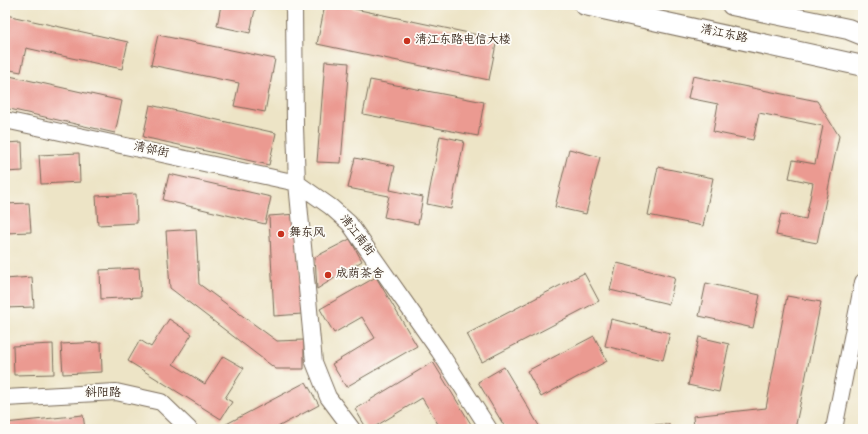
<svg xmlns="http://www.w3.org/2000/svg" width="868" height="434" viewBox="0 0 868 434" font-family="'Gochi Hand','LXGW WenKai TC',sans-serif">
<rect width="100%" height="100%" fill="#fdfcf7"/>
<filter id="ink" filterUnits="userSpaceOnUse"><feTurbulence type="fractalNoise" baseFrequency=".025" numOctaves="2"/><feDisplacementMap in="SourceGraphic" scale="8" xChannelSelector="R" yChannelSelector="G"/><feConvolveMatrix kernelMatrix="1 2 1 2 8 2 1 2 1" color-interpolation-filters="sRGB"/></filter>
<filter id="wash" filterUnits="userSpaceOnUse"><feTurbulence type="fractalNoise" baseFrequency=".012" numOctaves="4" result="noise"/><feDisplacementMap in="SourceGraphic" scale="16" xChannelSelector="R" yChannelSelector="G"/><feGaussianBlur stdDeviation="0.9" result="paint"/><feColorMatrix in="noise" values="0 0 0 0 0 0 0 0 0 0 0 0 0 0 0 0 0 1.4 0 .05"/><feComposite in="paint" operator="in"/></filter>
<g filter="url(#wash)">
<rect width="100%" height="100%" fill="#ede4c6"/>
<g id="blocks">
<path fill="#eb9a91" d="M221 5H256L250 33 217 26Z
M325 5H336L497 39 489 80 317 44Z
M6 15 128 42 122 69 26 48 21 72 5 69Z
M158 35 275 59 265 112 234 106 239 83 151 65Z
M325 61 349 63 341 163 317 162Z
M5 75 122 101 115 133 5 108Z
M693 76 817 101 839 136 817 243 776 235 781 214 806 219 813 183 789 178 793 160 815 164 823 126 759 113 753 140 713 132 718 104 688 98Z
M370 80 484 102 478 136 363 114Z
M150 105 276 133 269 165 143 137Z
M440 136 464 141 451 209 427 204Z
M22 142 23 171 5 172V143Z
M569 149 600 157 586 214 555 207Z
M79 153 80 182 41 184 39 155Z
M355 158 395 166 390 190 423 197 418 224 384 217 389 196 348 188Z
M658 167 713 178 703 226 648 215Z
M169 174 271 197 265 224 163 200Z
M136 194 137 223 98 225 96 196Z
M29 203 31 232 5 233V204Z
M297 214 302 314 274 316 269 216Z
M196 229 199 284 277 341 304 340V369H276L170 288 166 231Z
M350 239 362 261 317 289 315 257Z
M617 263 675 277 669 304 610 290Z
M139 268 141 297 101 299 100 270Z
M584 273 599 301 482 362 467 334Z
M32 277 34 307 5 308V279Z
M376 277 417 346 346 387 332 364 375 338 362 317 334 333 320 309Z
M706 283 760 295 753 328 699 316Z
M787 296 821 302 795 429H694L693 416 766 408Z
M169 319 192 334 173 364 205 384 223 356 244 368 225 398 232 402 221 419 128 361 140 340 151 347Z
M611 319 670 333 663 360 605 346Z
M594 336 607 361 541 397 527 371Z
M699 337 729 344 719 392 688 385Z
M101 342 102 372 63 374 61 344Z
M53 344 54 374 14 375 13 346Z
M433 362 474 429H441L422 398 371 429H367L355 409Z
M504 367 541 429H506L478 382Z
M306 382 319 405 274 429H217Z
M83 415 85 429H6L5 423Z
M669 424V429H590V428Z"/>
</g>
</g>
<g filter="url(#ink)">
<use href="#blocks" fill-opacity="0" stroke="#796b59" stroke-width="1"/>
<g fill="none" stroke-linecap="round" stroke-linejoin="round">
<g stroke="#796b59" stroke-width="18">
<path id="minor" d="M294 5 295 126 297 183 331 207 349 223 439 351 489 429
M5 120 297 183 314 362 328 397 352 429
M5 398 116 392 161 402 189 429
M834 429 863 282"/>
</g>
<g stroke="#796b59" stroke-width="22">
<path id="major" d="M585 5 863 66
M732 5 848 29 863 35"/>
</g>
<use href="#minor" stroke="#fff" stroke-width="16"/>
<use href="#major" stroke="#fff" stroke-width="20"/>
</g>
</g>
<g fill="#c8321e" stroke="#fdfcf7" stroke-width="1.5">
<circle cx="407" cy="41" r="4"/>
<circle cx="281" cy="234" r="4"/>
<circle cx="328" cy="275" r="4"/>
</g>
<g text-anchor="middle" dominant-baseline="central" stroke-width="3.5" stroke-linejoin="round" paint-order="stroke">
<g font-size="12" fill="#3b2a1e" stroke="#fdfcf7">
<text transform="translate(724 35) rotate(12)">清江东路</text>
<text transform="translate(151 151) rotate(12)">清邻街</text>
<text transform="translate(356 236) rotate(52)">清江南街</text>
<text x="103" y="394">斜阳路</text>
</g>
<g font-size="12" fill="#3b2a1e" stroke="#fdfcf7" text-anchor="start">
<text x="415" y="41">清江东路电信大楼</text>
<text x="289" y="234">舞东风</text>
<text x="336" y="275">成荫茶舍</text>
</g>
</g>
<rect width="868" height="434" fill="none" stroke="#fdfcf7" stroke-width="20"/>
</svg>
